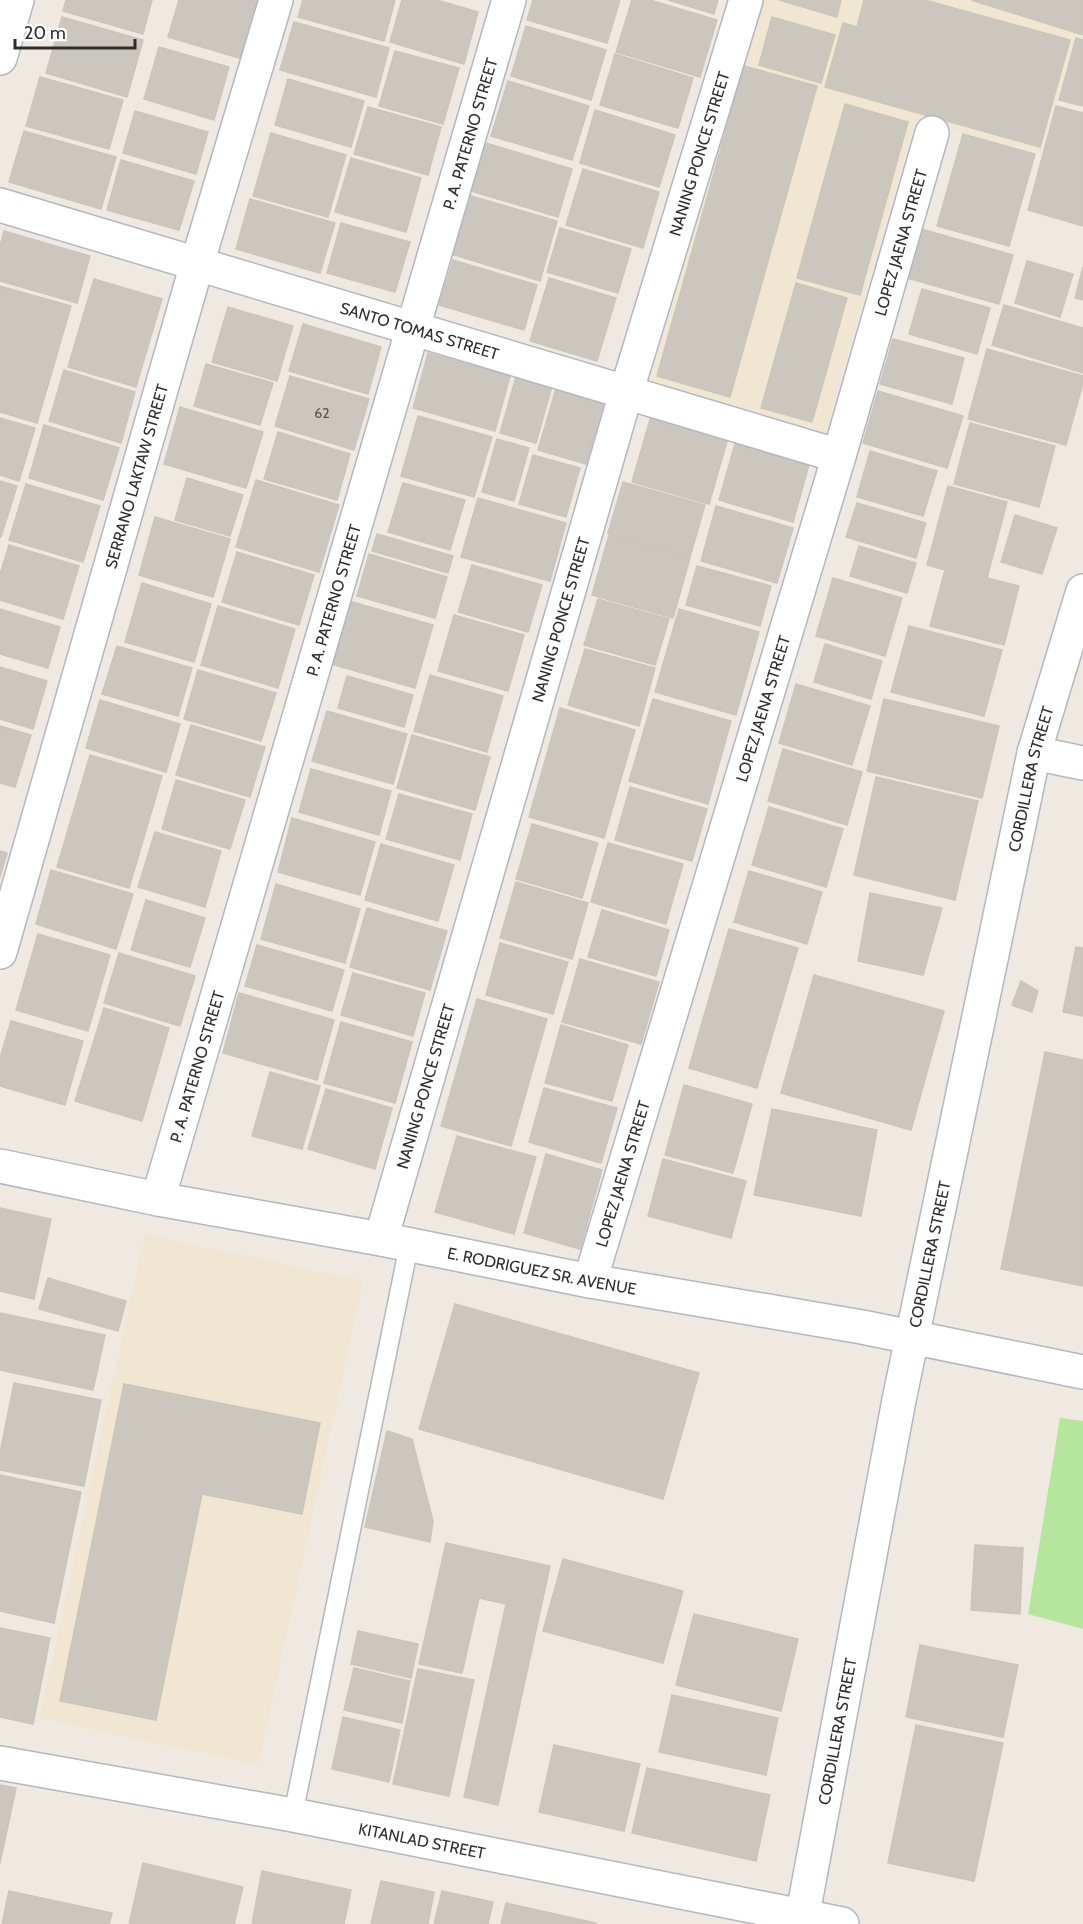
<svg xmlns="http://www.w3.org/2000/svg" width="1083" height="1924" viewBox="0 0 1083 1924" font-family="Cabin,sans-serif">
<rect width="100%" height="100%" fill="#efe9e1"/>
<path fill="#f0e6d1" d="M761 0H1083V38L1075 36 1041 153 915 120 825 433 651 381Z
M145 1234 363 1281 258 1765 40 1718Z"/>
<path fill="#b6e59e" d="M1060 1418 1083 1421V1629L1028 1614Z"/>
<path fill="#cbc7bf" stroke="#cbc5ba" stroke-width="1.5" d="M66 0H152L143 34 63 11Z
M179 0H264L246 60 168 37Z
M303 0H395L384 41 298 17Z
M402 0H437L478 12 464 64 390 42Z
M533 0H620L607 43 527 20Z
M632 0H650L717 20 700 77 616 52Z
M668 0H718L714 14Z
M779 0H841L837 17Z
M864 0H925L1070 40 1040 147 825 87 843 23 857 27Z
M971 0H1083V35Z
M62 17 143 40 127 97 46 73Z
M772 17 835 35 821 83 759 65Z
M294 22 389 48 376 97 280 70Z
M526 26 606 50 591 100 511 76Z
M1076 38 1083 40V106L1059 100Z
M159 47 229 67 214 120 144 99Z
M395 51 459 68 443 124 379 106Z
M615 54 693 78 678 128 600 105Z
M744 66 817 86 730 397 657 376Z
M40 77 123 100 109 149 26 126Z
M288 79 364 101 351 147 275 125Z
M508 81 589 106 572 160 491 136Z
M845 104 908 122 860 295 797 278Z
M1056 106 1083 113V226L1028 210Z
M368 107 441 127 428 175 354 154Z
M595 110 675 135 659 187 580 163Z
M135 111 208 132 196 174 123 153Z
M24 131 116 157 101 209 9 182Z
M271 133 346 155 328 217 253 196Z
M963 134 1035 154 1009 246 937 226Z
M486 143 572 169 558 217 471 191Z
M351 158 421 178 406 232 335 212Z
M121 160 194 181 179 230 107 210Z
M583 169 659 192 643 248 566 225Z
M468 195 557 221 540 281 451 254Z
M250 199 335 223 320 273 236 249Z
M341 223 410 242 395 292 327 273Z
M560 228 631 249 618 293 547 272Z
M921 229 1013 255 999 304 907 278Z
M4 231 90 256 77 303 0 281V246Z
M453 260 537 285 524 330 439 305Z
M1027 261 1073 274 1060 317 1015 303Z
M1083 267V300L1075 298Z
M549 278 616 298 597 361 530 341Z
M94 279 162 299 136 387 68 367Z
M796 283 847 298 812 422 761 408Z
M0 286 71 306 37 423 0 412Z
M922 289 990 308 977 354 909 334Z
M1004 305 1083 328V373L992 345Z
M228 307 293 326 277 381 212 362Z
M303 324 381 347 368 394 289 371Z
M893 339 964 358 952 404 880 384Z
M987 349 1083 376V383L1066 445 968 419Z
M428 353 510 376 495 431 413 408Z
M206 364 273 383 260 425 194 406Z
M64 370 135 392 121 443 49 421Z
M290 376 369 399 354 450 275 426Z
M516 377 552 386 536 443 500 433Z
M556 389 604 402 586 464 538 450Z
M878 391 963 416 947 468 863 443Z
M180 407 263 432 246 488 164 464Z
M418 416 492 437 474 497 401 476Z
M651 416 728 438 709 504 632 482Z
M0 418 35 428 19 481 0 475Z
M970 423 1055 446 1039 507 954 484Z
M44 425 119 448 103 500 29 478Z
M278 432 350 454 337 500 264 479Z
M497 439 529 448 514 501 482 492Z
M735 444 809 465 793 522 719 500Z
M870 451 937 471 923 516 857 497Z
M533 455 580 468 566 517 519 504Z
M187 478 243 495 230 536 175 520Z
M256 480 339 505 319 572 236 547Z
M0 481 17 486 1 537H0Z
M623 482 705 505 690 557 608 533Z
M403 483 465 500 450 550 388 532Z
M26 484 100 506 83 562 9 540Z
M948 486 1007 502 987 578 1019 586 1004 645 930 626 945 570 927 565Z
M478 498 566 523 550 581 461 557Z
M857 503 926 523 916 558 846 537Z
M716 506 793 528 777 583 701 561Z
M1015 515 1057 528 1042 574 1001 562Z
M155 517 230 539 213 597 139 575Z
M377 534 453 556 448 573 372 551Z
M609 535 690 558 673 618 592 595Z
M9 545 79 566 63 619 0 600V574Z
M859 546 916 563 907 593 850 576Z
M237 552 314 575 299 625 222 602Z
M369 554 447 577 435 618 357 596Z
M472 565 542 585 528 632 458 612Z
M697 566 771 586 760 626 686 605Z
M833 578 902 598 885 656 816 636Z
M142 583 211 604 194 662 125 642Z
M598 599 669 619 655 665 584 645Z
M349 601 433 625 415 688 331 664Z
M218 606 295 629 278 688 201 665Z
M0 609 60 627 48 668 0 654Z
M679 609 759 632 736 715 655 692Z
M454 615 524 635 508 691 438 671Z
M909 626 1002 650 984 716 891 692Z
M825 644 882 661 871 699 814 682Z
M117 646 192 668 178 716 102 694Z
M585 649 655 668 639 726 568 705Z
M0 667 47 681 33 729 0 719Z
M198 670 276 693 261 741 184 719Z
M430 675 503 696 487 752 414 731Z
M347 676 413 695 404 727 338 708Z
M796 684 870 706 852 765 779 743Z
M653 699 731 721 708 804 629 781Z
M884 699 999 726 982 798 867 771Z
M100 700 180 724 166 772 86 748Z
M560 708 635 730 604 838 529 817Z
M327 711 407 734 393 784 312 761Z
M191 725 265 747 250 797 176 775Z
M0 726 31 735 15 787 0 783Z
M412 735 490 757 475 810 397 788Z
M783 749 862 772 847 825 768 801Z
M90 755 162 776 129 888 57 867Z
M311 769 391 791 379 835 299 812Z
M876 777 978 801 955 900 854 875Z
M176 780 245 800 230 849 162 829Z
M630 787 707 809 692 861 615 840Z
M399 794 472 814 460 860 386 839Z
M769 807 843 829 826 887 752 865Z
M292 818 375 842 360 895 278 872Z
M532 824 598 843 582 898 516 879Z
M155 832 221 851 205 907 138 887Z
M608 843 683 864 666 924 591 902Z
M381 844 454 865 438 921 365 900Z
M0 851 7 853 0 877Z
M51 870 133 894 116 949 36 924Z
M749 871 822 892 807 944 734 922Z
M516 882 588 903 572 959 500 938Z
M276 884 360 909 345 963 261 939Z
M870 893 942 908 923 975 858 961Z
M146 900 205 918 190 967 131 950Z
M367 908 447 931 430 990 350 967Z
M602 910 669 930 656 976 588 957Z
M729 929 798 948 757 1088 689 1068Z
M38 934 110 955 88 1031 16 1010Z
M500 943 568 962 553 1014 486 995Z
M257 945 344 970 332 1011 245 986Z
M1076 947 1083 948V1016L1063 1012Z
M119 953 195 976 180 1026 104 1003Z
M580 959 659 982 641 1044 562 1022Z
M353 973 425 993 413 1036 341 1015Z
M814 975 944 1011 911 1130 781 1093Z
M1021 981 1038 991 1032 1012 1012 1005Z
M239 993 334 1020 317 1080 223 1053Z
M477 999 547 1019 511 1146 441 1126Z
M104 1008 169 1028 142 1121 75 1101Z
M11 1021 83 1041 65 1105 0 1086V1058Z
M341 1022 412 1042 395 1103 324 1083Z
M561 1025 628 1045 612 1101 545 1083Z
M1045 1052 1083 1060V1286L1001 1269Z
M270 1072 320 1086 302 1149 252 1136Z
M684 1085 752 1104 733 1173 665 1155Z
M544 1088 617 1108 601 1163 529 1142Z
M326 1089 392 1108 375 1169 308 1149Z
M772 1109 877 1130 861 1216 754 1195Z
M457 1136 536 1157 514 1234 435 1212Z
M546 1154 602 1170 580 1249 524 1233Z
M663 1159 746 1181 731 1238 648 1216Z
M0 1208 51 1219 34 1299 0 1291Z
M48 1278 126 1301 118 1331 39 1309Z
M455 1304 699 1373 663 1499 419 1429Z
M0 1313 105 1335 93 1390 0 1370Z
M14 1383 101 1400 84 1486 0 1470V1453Z
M124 1384 320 1423 302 1514 202 1494 156 1720 60 1701Z
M387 1431 412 1439 433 1521 430 1542 365 1527Z
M0 1475 81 1492 54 1623 0 1611Z
M446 1543 550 1566 498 1805 464 1797 506 1604 479 1598 462 1673 419 1664Z
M975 1545 1023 1548 1020 1614 971 1610Z
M563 1559 683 1591 663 1663 543 1631Z
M694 1614 798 1639 781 1711 676 1685Z
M0 1628 50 1638 33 1724 0 1717Z
M358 1631 418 1644 411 1678 351 1664Z
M920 1645 1018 1665 1003 1737 906 1717Z
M354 1668 410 1681 402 1723 344 1710Z
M418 1669 474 1680 449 1796 393 1784Z
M672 1695 778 1718 766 1775 659 1752Z
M343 1717 400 1730 389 1782 332 1769Z
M916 1725 1003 1743 974 1881 888 1863Z
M554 1745 640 1764 624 1831 539 1812Z
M647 1768 770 1795 756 1861 632 1833Z
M0 1785 16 1788 0 1863Z
M143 1863 243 1887 234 1924H129Z
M262 1871 351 1890 344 1924H252Z
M381 1881 434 1892 428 1924H371Z
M9 1891 112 1913 109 1924H2Z
M442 1891 493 1902 488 1924H434Z
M506 1903 596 1923V1924H501Z"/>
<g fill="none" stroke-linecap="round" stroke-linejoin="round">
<g stroke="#b4b7c1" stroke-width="21">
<path id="lane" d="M293 1815 409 1245"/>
</g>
<g stroke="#b4b7c1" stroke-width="36">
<g id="street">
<path id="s1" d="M0 205 839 456"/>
<path d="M1034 753 1083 763"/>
<path id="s2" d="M0 952 197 264 276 0"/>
<path id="s3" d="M158 1199 509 0"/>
<path id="s4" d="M381 1239 626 393 746 0"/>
<path id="s5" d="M590 1281 839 456 932 133"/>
<path id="s6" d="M0 1763 293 1815 842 1924"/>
</g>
</g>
<g stroke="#b4b7c1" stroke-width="36">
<g id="secondary">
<path d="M0 58 17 0"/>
<path id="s7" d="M0 1166 158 1199 381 1239 590 1281 862 1327 1083 1372"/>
<path id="s8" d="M801 1924 899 1400 1034 753 1083 591"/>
</g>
</g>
<use href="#lane" stroke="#fff" stroke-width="18"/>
<use href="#street" stroke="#fff" stroke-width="33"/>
<use href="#secondary" stroke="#fff" stroke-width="33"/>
</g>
<g text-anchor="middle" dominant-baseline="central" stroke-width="5" stroke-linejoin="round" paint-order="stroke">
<g font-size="14" fill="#555452">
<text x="322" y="413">62</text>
</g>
<g font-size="16" fill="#2e2e2e" stroke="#fff">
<text stroke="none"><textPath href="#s3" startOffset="1110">P. A. PATERNO STREET</textPath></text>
<text stroke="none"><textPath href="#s4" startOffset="1131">NANING PONCE STREET</textPath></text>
<text stroke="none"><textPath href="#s5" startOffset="1084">LOPEZ JAENA STREET</textPath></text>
<text stroke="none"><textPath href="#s1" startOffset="438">SANTO TOMAS STREET</textPath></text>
<text stroke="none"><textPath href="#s2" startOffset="495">SERRANO LAKTAW STREET</textPath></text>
<text stroke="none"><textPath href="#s3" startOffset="624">P. A. PATERNO STREET</textPath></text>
<text stroke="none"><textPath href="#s4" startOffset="645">NANING PONCE STREET</textPath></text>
<text stroke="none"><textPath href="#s5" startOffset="598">LOPEZ JAENA STREET</textPath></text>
<text stroke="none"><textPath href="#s8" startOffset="1168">CORDILLERA STREET</textPath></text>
<text stroke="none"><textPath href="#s3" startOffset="138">P. A. PATERNO STREET</textPath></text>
<text stroke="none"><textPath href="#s4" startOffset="159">NANING PONCE STREET</textPath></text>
<text stroke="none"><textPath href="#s5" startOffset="112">LOPEZ JAENA STREET</textPath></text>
<text stroke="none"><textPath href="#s8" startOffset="682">CORDILLERA STREET</textPath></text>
<text stroke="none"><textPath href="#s7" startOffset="552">E. RODRIGUEZ SR. AVENUE</textPath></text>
<text stroke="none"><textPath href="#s8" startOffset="196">CORDILLERA STREET</textPath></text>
<text stroke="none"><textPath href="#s6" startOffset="429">KITANLAD STREET</textPath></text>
</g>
</g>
<path d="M15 39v9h120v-9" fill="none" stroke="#2e2e2e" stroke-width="3"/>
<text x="24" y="39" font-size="18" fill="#2e2e2e" stroke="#ffffff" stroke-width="4.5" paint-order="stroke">20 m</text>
</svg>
